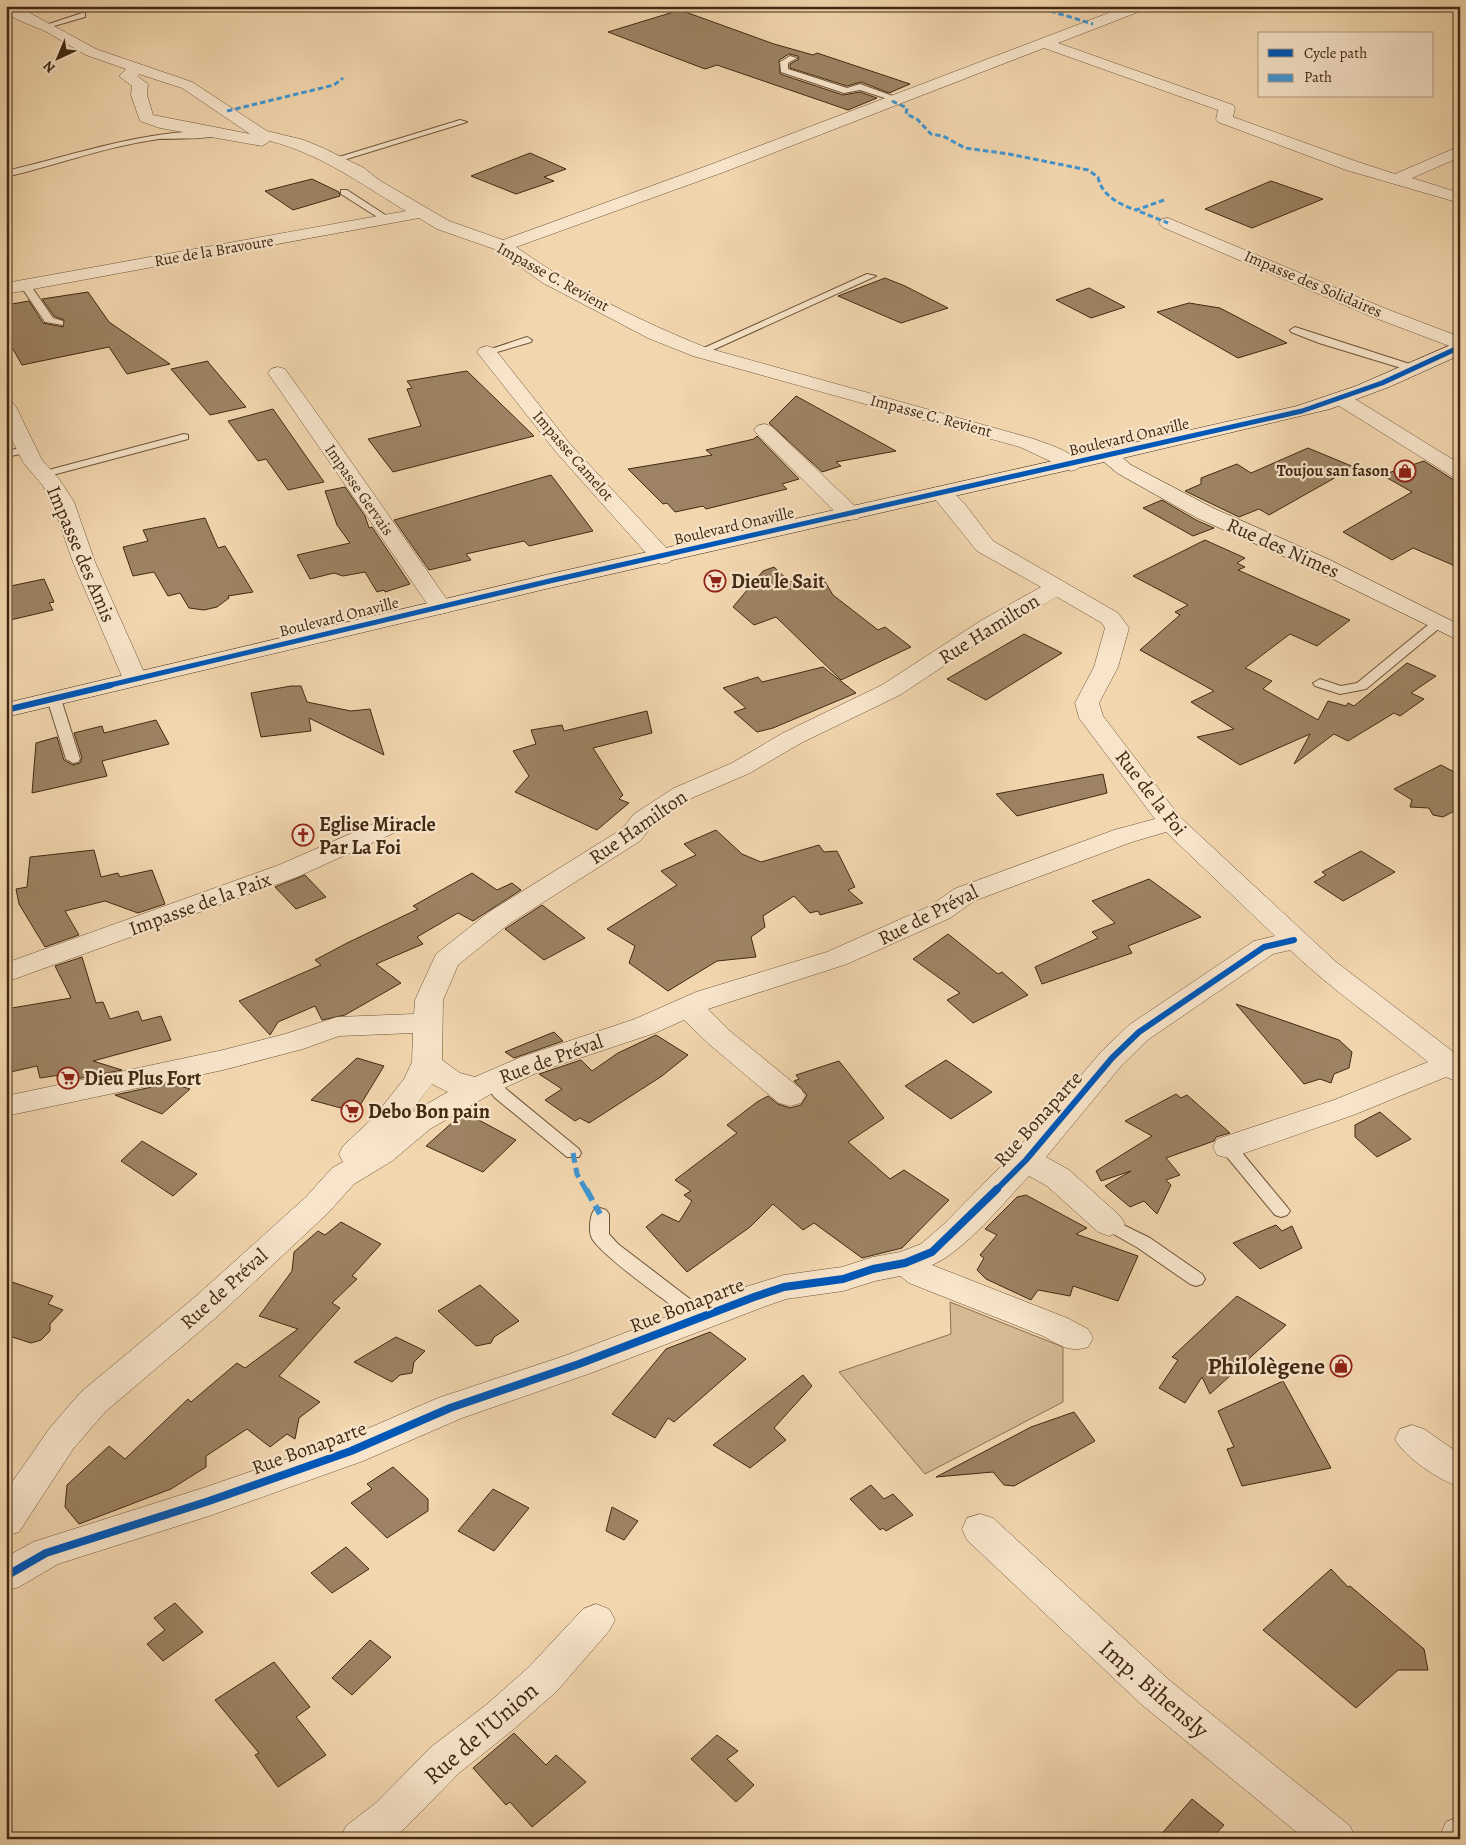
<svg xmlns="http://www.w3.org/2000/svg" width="1466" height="1845" viewBox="0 0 1466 1845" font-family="Alegreya,serif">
<rect width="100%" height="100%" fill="#f2d6ae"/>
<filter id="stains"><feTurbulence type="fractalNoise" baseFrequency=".004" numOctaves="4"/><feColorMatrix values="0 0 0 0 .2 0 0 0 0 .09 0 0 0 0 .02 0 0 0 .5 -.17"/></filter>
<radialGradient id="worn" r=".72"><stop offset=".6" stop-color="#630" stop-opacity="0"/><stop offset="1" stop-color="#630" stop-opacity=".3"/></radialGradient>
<path fill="#d4b993" stroke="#8a7152" d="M950 1302 1063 1347V1402L925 1474 839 1372 951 1334Z"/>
<path fill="#9d8363" stroke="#412912" d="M680 10 774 44 813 55 817 53 910 84 889 93 861 82 847 86 790 68V64L799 59 798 56 789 54 779 60 780 74 843 95 860 92 877 98 848 110 717 65 705 69 608 32Z
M530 153 566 169 544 177 554 181 516 194 471 176Z
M312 179 339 192 340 196 293 210 265 191Z
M1271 181 1323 199 1252 228 1205 209Z
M885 278 905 286 948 308 901 323 838 296Z
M1089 288 1125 307 1091 318 1056 300Z
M88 292 109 322 170 364 127 374 109 347 22 365 6 337V305L29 301 43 323 63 327 64 320 54 316 42 299Z
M1189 303 1220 308 1287 343 1238 358 1157 312Z
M208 361V362L246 407 210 415 171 369Z
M467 371 534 436 393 472 368 439 421 426 407 389 412 388 407 381Z
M796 396 896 451 836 462 841 466 822 472 769 423Z
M273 409 324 482 288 490 266 459 258 461 228 421Z
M757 436 799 479 782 484 787 489 706 509 703 506 675 512 667 503 663 504 628 469 712 455 706 450 754 439Z
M1308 448 1354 467 1269 515 1259 509 1239 517 1185 491 1201 484V478L1237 464 1251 473Z
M1424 461 1452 479 1460 481V568L1413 548 1392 560 1343 532 1412 492 1382 475Z
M551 475 593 531 529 546 524 541 466 554 471 560 429 570 394 520Z
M345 487 365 516 369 528 372 527 410 584 385 592 384 590 377 592 365 572 343 576 334 573 310 579 297 555 350 543 337 525 325 491Z
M1162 500 1196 520 1214 528 1193 536 1143 508Z
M205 518 218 548 225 546 253 592 228 596 229 598 217 607 204 610 189 608 180 593 168 596 154 572 133 576 123 547 148 541 143 530Z
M1205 540 1245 558 1237 563 1245 567 1238 570 1350 620 1317 646 1290 634 1245 668 1272 681 1263 689 1318 720 1328 701 1346 706 1348 703 1354 706 1407 663 1436 676 1411 693 1424 699 1400 716 1394 713 1348 741 1334 734 1294 764 1310 734 1240 765 1197 737 1234 729 1191 702 1214 691 1140 650 1180 615 1175 612 1188 605 1133 576Z
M774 567 790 582 821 575 833 595 878 630 885 627 911 647 841 680 776 617 754 625 733 607 763 571Z
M44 579 54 602 49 603 53 610 6 621V587Z
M1024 634 1062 653 986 700 947 679Z
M823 667 856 693 773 728 757 732 734 712 746 708 723 688 758 677 762 682Z
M291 686H301L307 702 351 711 370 709 384 755 309 718 311 731 261 737 251 693Z
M647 711 652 733 593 748 623 795 619 799 629 803 597 830 515 792 529 776 513 751 536 744 531 730 562 725 564 731Z
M156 720 169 744 102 761 107 776 32 793 36 743 57 737 64 760 73 765 80 763 82 758 74 733 102 726 104 733Z
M1441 765 1460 775V808L1443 817 1433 815 1429 808 1410 807 1412 800 1394 789Z
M1103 774 1107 793 1017 816 996 794Z
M716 830 742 854 761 862 819 845 824 852 837 851 855 887 848 890 863 903 820 915 818 911 810 913 794 896 763 916 765 927 751 937 756 957 717 961 668 991 629 963 635 946 607 929 677 885 661 871 696 855 684 844Z
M94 850 101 877 118 873 120 877 152 870 165 904 138 913 105 901 65 911 79 935 45 947 19 904 16 889 27 887 30 857Z
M1361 851 1395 872 1343 901 1314 882 1326 875 1322 872Z
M472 873 497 890 512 883 521 890 473 921 458 913 417 937 423 944 376 964 401 983 345 1015 322 1020 315 1006 278 1022 270 1035 239 1001 321 965 315 960 347 943 418 909 413 906Z
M305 875 326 897 296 909 275 887Z
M1149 879 1201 917 1128 946 1132 953 1042 984 1035 967 1098 938 1092 932 1115 923 1092 901Z
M542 905 585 938 544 960 505 929Z
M948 934 998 974 1002 972 1028 995 973 1023 947 1000 960 993 913 959Z
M82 957 96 1003 103 1002 110 1019 138 1011 142 1021 161 1016 171 1040 93 1061 122 1070 61 1082 60 1075 40 1078 37 1066 6 1073V1009L71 998 55 966Z
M1236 1004 1339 1040 1352 1052 1349 1068 1334 1074 1331 1083 1320 1079 1304 1084Z
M554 1032 563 1041 514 1058 505 1052Z
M656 1035 688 1055 662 1076 589 1123 580 1118 575 1121 545 1100 562 1089 539 1074 581 1060 592 1071 618 1053Z
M357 1058 384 1066 356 1112 311 1100Z
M946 1060 992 1092 951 1119 905 1086Z
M839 1061 884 1118 848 1142 890 1179 904 1170 949 1200 902 1248 862 1258 814 1223 803 1230 773 1204 750 1227 687 1272 646 1227 662 1214 679 1222 692 1201 684 1195 691 1191 675 1180 737 1133 727 1125 757 1102 768 1096 778 1104 790 1108 801 1105 807 1095 794 1081 799 1079 796 1075Z
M170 1083 190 1089 162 1114 115 1095Z
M1176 1094 1181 1098 1187 1095 1230 1133 1216 1137 1214 1141 1166 1158 1180 1175 1166 1180 1171 1185 1157 1214 1144 1201 1130 1207 1105 1186 1131 1171 1101 1181 1096 1171 1152 1136 1125 1121Z
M464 1112 516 1140 483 1172 426 1146Z
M1380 1112 1411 1139 1377 1157 1355 1137V1125Z
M142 1141 197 1174 173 1196 121 1161Z
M1026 1195 1087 1228 1076 1234 1138 1256 1118 1301 1073 1286 1070 1296 1038 1290 1031 1300 986 1279 977 1270 984 1258 980 1255 997 1235 985 1229 1017 1197Z
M341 1222 381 1244 352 1276 357 1279 332 1303 340 1308 279 1376 320 1402 299 1418 295 1439 287 1434 270 1447 247 1429 206 1456V1467L171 1489 79 1524 65 1507 67 1485 109 1446 125 1459 188 1399 191 1402 237 1363 245 1368 298 1329 259 1316 292 1271 294 1252 318 1231 325 1235Z
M1276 1225 1282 1231 1292 1226 1302 1248 1260 1269 1233 1243Z
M6 1280 53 1296 48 1304 63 1310 50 1324V1331L41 1340 31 1343 6 1335Z
M480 1285 519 1321 494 1337 491 1343 476 1346 438 1311Z
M1237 1296 1286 1325 1210 1394 1202 1377 1185 1403 1159 1388 1178 1360 1172 1357Z
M710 1332 746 1359 674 1422 668 1418 655 1438 612 1414 666 1349Z
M396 1337 425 1351 414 1362 412 1373 400 1375 392 1382 354 1362Z
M803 1375 812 1386 774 1428 786 1440 750 1468 713 1445Z
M1283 1381 1331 1468 1242 1486 1227 1449 1234 1447 1218 1411Z
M1074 1412 1095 1441 1014 1486 1004 1485 993 1472 936 1477 1031 1427Z
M393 1467 428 1499V1511L387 1538 351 1503 372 1489 367 1484Z
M871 1485 884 1499 893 1494 913 1515 886 1531 883 1528 880 1530 850 1499Z
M493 1489 529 1508 494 1551 458 1531Z
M612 1507 638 1521 624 1540 606 1531Z
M346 1547 369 1569 332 1593 311 1573Z
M1331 1569 1348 1587 1350 1586 1424 1649 1428 1670H1398L1356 1708 1263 1630Z
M175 1603 203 1632 163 1661 147 1644 165 1630 154 1618Z
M370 1640 391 1657 352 1695 332 1678Z
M274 1662 310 1707 296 1717 326 1755 278 1787 255 1755 259 1753 215 1700Z
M514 1733 546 1765 556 1755 586 1782 532 1827 510 1802 506 1805 473 1768Z
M717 1735 738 1751 727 1759 754 1785 736 1802 691 1759Z
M1192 1799 1224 1825 1211 1839H1157Z"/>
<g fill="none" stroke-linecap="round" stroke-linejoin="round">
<g stroke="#6d5439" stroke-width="2">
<path id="lane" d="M82 13H85V17L47 28 43 26Z
M790 56 797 58 788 63V69L847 88 860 84 901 99 897 102 860 90 844 93 781 72 780 62Z
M460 120 467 122 337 162 329 160Z
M185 132H211L215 135C209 140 171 138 159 139 107 146 57 165 6 177V171C66 157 123 137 185 132Z
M341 190H347L390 218 382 220 341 194Z
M867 274 876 276 704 354 700 355 695 352Z
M25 282 29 283 53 318 63 321V325L45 322 20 285Z
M1295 327 1419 367 1420 369 1415 372 1411 371 1319 343 1291 332 1290 330Z
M527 337 532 340 531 342 487 355 482 352Z
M184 434 188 435V439L45 477 39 474 41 472Z
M26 447 30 448V452L6 457V451Z
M1438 619 1444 623 1442 626 1366 689 1340 694 1315 686 1313 683 1320 679 1341 686 1357 683 1434 620Z
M54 695 61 699 80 759 78 762 73 763 66 759 47 699Z
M492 1075 498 1077 506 1089 579 1149 581 1153 579 1157H567L494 1097 484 1081 486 1077Z
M1228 1141 1234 1143 1287 1207 1290 1211 1287 1215 1281 1217 1275 1215 1222 1151 1220 1147 1222 1143Z
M600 1208 606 1210 609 1214V1234L618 1244 707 1312 710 1317 707 1322 701 1324 695 1322C677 1309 595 1252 591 1236 589 1229 590 1216 594 1210Z
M1109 1218 1150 1238 1202 1274 1205 1279 1202 1284 1196 1286 1190 1284 1138 1248 1103 1228 1100 1224 1103 1220Z"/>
</g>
<g stroke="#6d5439" stroke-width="1">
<path id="street" d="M6 6H17L96 49 192 82 267 131 304 140 323 148 364 168 379 180 449 221 503 240 712 164 1127 6H1148L1146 9 1058 43 1233 105 1235 108 1233 117 1358 162 1395 174 1460 146V157L1412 178 1460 193V203L1346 170 1218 122 1216 119 1218 110 1044 48 724 172 516 247C575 289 640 321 707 348L1034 439C1050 445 1072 451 1081 465L1078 469 1071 471 1020 447 693 356 648 338 543 283 497 250 437 229 419 218 6 294V283L406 211C361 184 321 154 270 141L262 146 160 128 140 121 131 95 132 86 119 76 126 69 86 55 47 32 16 19 6 12ZM139 74 182 88 250 134 153 115 147 95 148 84 137 76Z
M1168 218 1384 308 1460 337V350L1370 316 1162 227 1159 223 1162 219Z
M487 346 494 348 570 444 670 552 673 557 670 562 662 564 654 562 556 452 477 352 480 348Z
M278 367 285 369C342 448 397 527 452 607L449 612 441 614 433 612 268 373 271 369Z
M1343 394 1350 396 1460 464V479L1453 477 1336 404 1333 400 1336 396Z
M6 401 13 403 16 407 42 460 59 479 74 502 95 562 147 679 143 684 135 686 127 684 123 679 73 562 52 502 43 486 23 462 6 428Z
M764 424 771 426 858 509 861 514 858 519 850 520 842 519 757 434 754 430 757 426Z
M941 487 949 488 964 503 993 541 1118 613 1129 628 1118 667 1099 703 1103 716 1180 817 1335 961 1460 1057V1083L1446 1077 1356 1114 1239 1155 1228 1158 1217 1155 1213 1147 1217 1139 1334 1100 1428 1062C1382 1024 1333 991 1290 950L1273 954 1149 1039 1122 1065 1046 1157 1069 1170 1120 1216 1125 1224 1120 1232 1109 1236 1098 1232 1047 1186 1029 1176C1004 1202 964 1252 932 1265L1067 1318 1088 1329 1093 1338 1088 1347C1069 1353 1060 1345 1043 1336L909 1283 900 1276 875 1281 843 1291 786 1299 766 1306 591 1373 462 1418 363 1461 209 1516 58 1564 19 1587 6 1591V1557L33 1542 206 1487 339 1441 438 1398 567 1355 742 1288 784 1275 842 1267 873 1257 900 1252 921 1244 944 1224 1015 1152 1102 1051 1129 1025 1254 941 1275 936 1166 832 1132 842 974 901 950 918 847 964 708 1009 730 1031 801 1089 805 1096 801 1103 790 1106 779 1103 710 1045 684 1020 655 1033 541 1071 489 1095 430 1129 392 1161 354 1184 328 1213 219 1315 105 1412 73 1449 19 1532 6 1536V1491L49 1429 81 1392 195 1297 306 1197 332 1168 343 1162 339 1154 343 1146 374 1117 404 1079 412 1062 413 1033 339 1036 303 1049 223 1070 6 1116V1096L223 1050 285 1034 337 1017 414 1014 415 1000 436 954 489 912 622 829 634 814 674 788 732 763 783 733 882 685 982 620 1041 587 977 551 930 493 933 488ZM1057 597 1102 623 1105 628 1094 667 1075 703 1079 718 1155 819 1114 830 954 889 930 906 827 952 696 992 635 1019 521 1057 475 1077 460 1073 442 1060 443 1000 458 965 509 924 640 841 652 826 692 798 750 773 801 743 900 695 998 630ZM432 1084 448 1092 409 1114Z
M389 817 398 819 402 825 398 831 297 877 6 982V963L279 865Z
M1412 1425 1424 1429 1460 1454V1487C1440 1481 1404 1457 1395 1439L1400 1429Z
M980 1514 993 1518 1169 1680 1350 1826 1356 1839H1305L1141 1704 967 1540 962 1529 967 1518Z
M596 1604 609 1609 615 1620 609 1631 557 1691 514 1729 459 1773 405 1828 392 1839H340L346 1826 377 1802 431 1747 486 1705 529 1667 583 1609Z
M1460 1816V1839H1438L1446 1822Z"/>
</g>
<g stroke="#412912" stroke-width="1">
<path id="secondary" d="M1460 341V355L1389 387 1330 409 1123 458 1131 465 1213 508 1328 559 1460 625V641L1312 569 1197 518 1117 473 1104 462 554 587 6 717V703L554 573 1297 406 1356 386Z"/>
</g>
<use href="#lane" fill="#f7e4ca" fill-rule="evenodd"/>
<use href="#street" fill="#f7e4ca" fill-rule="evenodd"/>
<use href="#secondary" fill="#f7e4ca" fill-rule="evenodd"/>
<path stroke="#3f96d3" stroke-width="3" stroke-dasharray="5.5 3" stroke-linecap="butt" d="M1034 6 1093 24
M16 11 37 6
M892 101 907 108 906 114 917 119 931 134 943 136 965 148 1009 154 1088 170 1098 177C1101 195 1120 205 1136 210
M227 111 334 85 343 78
M1164 200 1136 210 1168 223"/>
<path stroke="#3f96d3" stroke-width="5" stroke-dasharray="10 5" stroke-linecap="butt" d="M573 1153 577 1174 586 1190"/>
<path stroke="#3f96d3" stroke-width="6" stroke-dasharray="13 6" stroke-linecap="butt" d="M586 1189 600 1214"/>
<g stroke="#f7e4ca" stroke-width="8">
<path id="cycleway-far2" d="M106 686 554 580 1302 411 1382 383 1460 347"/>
</g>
<g stroke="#f7e4ca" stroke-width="9">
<path id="cycleway-far1" d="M6 710 111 685
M996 1190 1026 1160 1112 1058 1139 1032 1264 947 1294 940"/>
</g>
<g stroke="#f7e4ca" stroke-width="11">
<path id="cycleway" d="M6 1576 46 1553 209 1501 351 1451 450 1408 579 1364 754 1297 784 1287 843 1279 873 1269 905 1263 932 1252 997 1189"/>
</g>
<use href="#cycleway-far2" stroke="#0057b8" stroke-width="5"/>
<use href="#cycleway-far1" stroke="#0057b8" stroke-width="6"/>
<use href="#cycleway" stroke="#0057b8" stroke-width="8"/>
</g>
<defs>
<g id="shop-ring" transform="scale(1.125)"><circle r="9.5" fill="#f7e4ca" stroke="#8f2418" stroke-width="1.5"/><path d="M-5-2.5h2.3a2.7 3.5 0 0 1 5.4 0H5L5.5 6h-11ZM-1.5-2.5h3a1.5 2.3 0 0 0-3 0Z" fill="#8f2418"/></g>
<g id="supermarket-ring" transform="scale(1.125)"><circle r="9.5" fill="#f7e4ca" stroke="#8f2418" stroke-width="1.5"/><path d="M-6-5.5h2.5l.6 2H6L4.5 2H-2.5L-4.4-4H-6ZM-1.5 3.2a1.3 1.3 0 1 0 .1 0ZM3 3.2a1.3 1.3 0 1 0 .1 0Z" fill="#8f2418"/></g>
<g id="church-ring" transform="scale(1.125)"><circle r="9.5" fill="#f7e4ca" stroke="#8f2418" stroke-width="1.5"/><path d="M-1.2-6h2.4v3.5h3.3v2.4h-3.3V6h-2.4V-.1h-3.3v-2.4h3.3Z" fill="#8f2418"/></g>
</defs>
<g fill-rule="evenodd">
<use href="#shop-ring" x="1405" y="471"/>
<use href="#supermarket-ring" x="715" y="581"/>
<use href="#church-ring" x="303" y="835"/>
<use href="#supermarket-ring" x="68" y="1078"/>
<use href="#supermarket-ring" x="352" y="1111"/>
<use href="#shop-ring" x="1341" y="1366"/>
</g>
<g text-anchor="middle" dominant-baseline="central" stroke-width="4.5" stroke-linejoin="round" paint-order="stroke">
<g font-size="16" fill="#412912" stroke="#f7e4ca">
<text transform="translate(214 251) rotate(-10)">Rue de la Bravoure</text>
<text transform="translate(553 277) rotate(29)">Impasse C. Revient</text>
<text transform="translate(1313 284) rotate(23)">Impasse des Solidaires</text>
<text transform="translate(931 416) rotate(15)">Impasse C. Revient</text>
<text transform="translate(1129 437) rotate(-13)">Boulevard Onaville</text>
<text transform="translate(573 456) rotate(49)">Impasse Camelot</text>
<text transform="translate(359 490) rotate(55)">Impasse Gervais</text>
<text transform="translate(734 526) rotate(-13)">Boulevard Onaville</text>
<text transform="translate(339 617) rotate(-14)">Boulevard Onaville</text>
</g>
<g font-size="16" font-weight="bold" fill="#412912" stroke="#f7e4ca" text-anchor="end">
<text x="1389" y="471">Toujou san fason</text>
</g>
<g font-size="20" fill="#412912" stroke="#f7e4ca">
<text transform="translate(1283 548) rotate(24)">Rue des Nimes</text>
<text transform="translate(81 554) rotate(67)">Impasse des Amis</text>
<text transform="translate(989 629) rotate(-32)">Rue Hamilton</text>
<text transform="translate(1151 793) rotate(52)">Rue de la Foi</text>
<text transform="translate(638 827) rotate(-35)">Rue Hamilton</text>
<text transform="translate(200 904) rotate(-20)">Impasse de la Paix</text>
<text transform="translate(928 915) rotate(-27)">Rue de Préval</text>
<text transform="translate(551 1059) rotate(-20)">Rue de Préval</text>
<text transform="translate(1038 1119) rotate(-48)">Rue Bonaparte</text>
<text transform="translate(224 1289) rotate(-42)">Rue de Préval</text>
<text transform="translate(687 1305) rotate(-21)">Rue Bonaparte</text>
<text transform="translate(309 1448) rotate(-20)">Rue Bonaparte</text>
</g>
<g font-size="20" font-weight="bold" fill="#412912" stroke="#f7e4ca" text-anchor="start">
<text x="731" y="581">Dieu le Sait</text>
<text x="319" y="824">Eglise Miracle<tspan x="319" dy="23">Par La Foi</tspan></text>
<text x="84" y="1078">Dieu Plus Fort</text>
<text x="368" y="1111">Debo Bon pain</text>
</g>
<g font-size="24" font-weight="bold" fill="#412912" stroke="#f7e4ca" text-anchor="end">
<text x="1325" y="1366">Philolègene</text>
</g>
<g font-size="24" fill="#412912" stroke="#f7e4ca">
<text transform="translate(1154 1689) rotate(41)">Imp. Bihensly</text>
<text transform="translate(481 1733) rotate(-41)">Rue de l'Union</text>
</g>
</g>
<rect width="1466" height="1845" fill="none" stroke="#f2d6ae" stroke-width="25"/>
<rect x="8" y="8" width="1451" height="1830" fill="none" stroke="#412912" stroke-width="2.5"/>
<rect x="12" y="12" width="1441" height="1820" fill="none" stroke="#412912"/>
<rect x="1258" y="32" width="175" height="65" fill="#f7e4ca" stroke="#ae9980"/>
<rect x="1268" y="49" width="25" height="8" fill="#0057b8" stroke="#ae9980"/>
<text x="1304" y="58" font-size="15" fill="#412912">Cycle path</text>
<rect x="1268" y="74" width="25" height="8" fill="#3f96d3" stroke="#ae9980"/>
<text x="1304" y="82" font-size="15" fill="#412912">Path</text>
<g transform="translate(58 58) rotate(224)" stroke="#f7e4ca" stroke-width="4" paint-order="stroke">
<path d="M0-4L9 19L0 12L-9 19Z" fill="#412912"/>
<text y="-8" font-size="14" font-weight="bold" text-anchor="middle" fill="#412912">N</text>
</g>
<rect width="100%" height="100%" filter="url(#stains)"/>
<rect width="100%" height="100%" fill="url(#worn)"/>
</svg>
